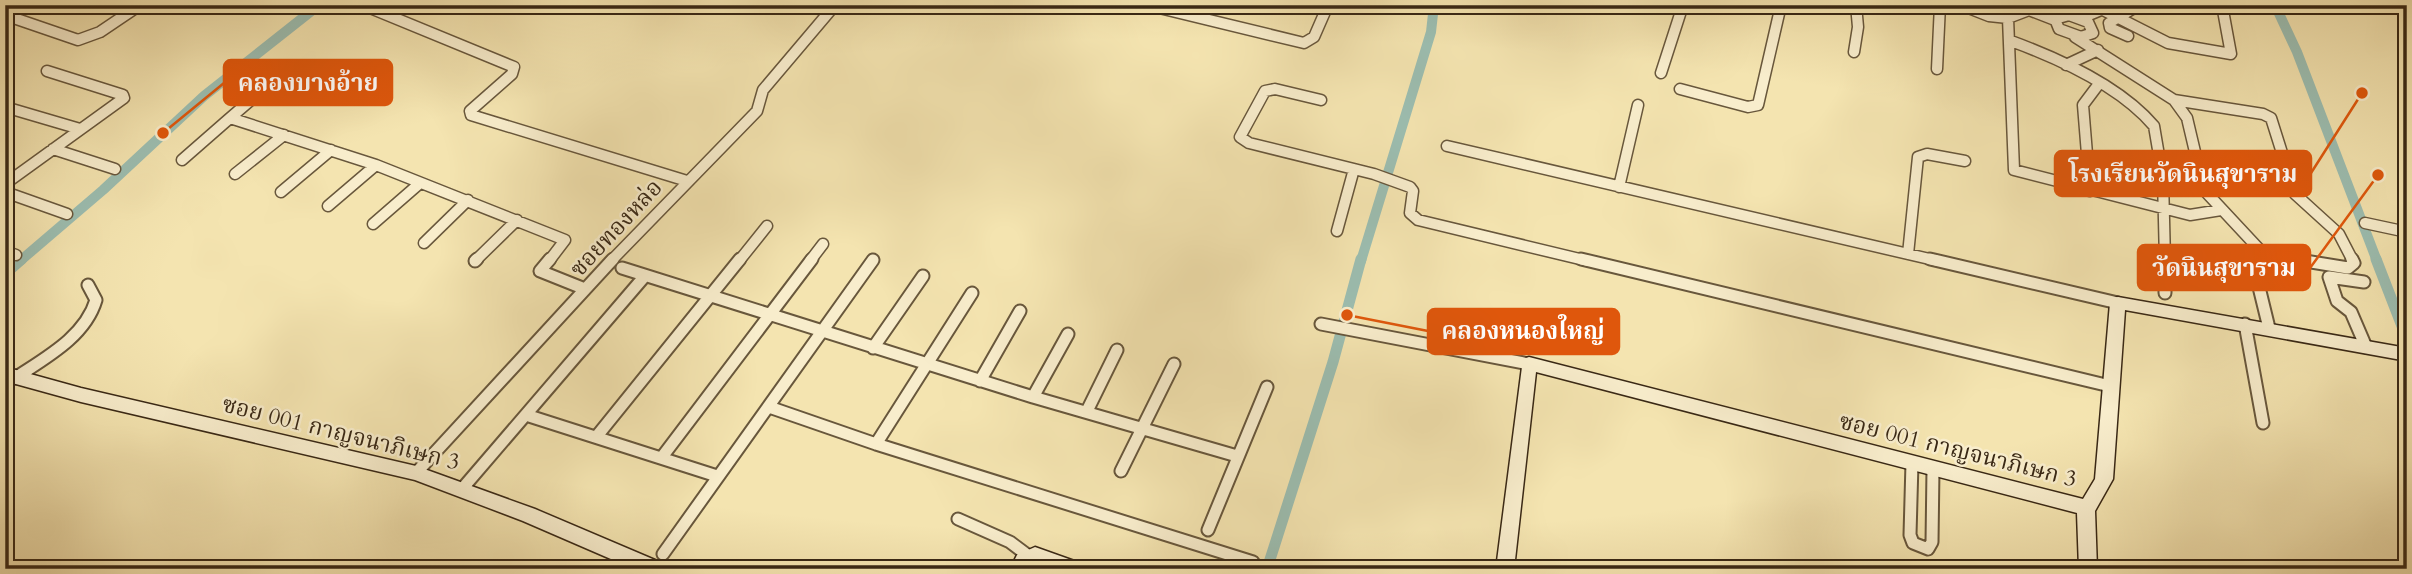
<svg xmlns="http://www.w3.org/2000/svg" width="2412" height="574" viewBox="0 0 2412 574" font-family="Cardo,'Noto Serif Thai',serif">
<rect width="100%" height="100%" fill="#f4e4b0"/>
<filter id="stains"><feTurbulence type="fractalNoise" baseFrequency=".00286" numOctaves="4"/><feColorMatrix values="0 0 0 0 .2 0 0 0 0 .09 0 0 0 0 .02 0 0 0 .5 -.17"/></filter>
<radialGradient id="worn" r=".72"><stop offset=".6" stop-color="#630" stop-opacity="0"/><stop offset="1" stop-color="#630" stop-opacity=".3"/></radialGradient>
<g fill="none" stroke-linecap="round" stroke-linejoin="round">
<path stroke="#9cbeb1" stroke-width="10" d="M2275 5 2297 52 2377 261
M20 261 103 190 204 96 319 5
M1361 261 1431 32 1434 5"/>
<path stroke="#9cbeb1" stroke-width="11" d="M2376 259 2407 339
M5 274 22 259
M1267 569 1333 362 1361 259"/>
<g stroke="#68573c" stroke-width="13">
<path id="street-far1" d="M363 5 514 67 512 74 470 111 471 115 687 181
M1147 5 1304 43 1314 37 1328 5
M1961 5 1989 16 2008 18
M2103 10 2168 43 2231 54 2222 5
M5 15 78 40 100 32 140 5
M2069 15 2088 22 2093 33 2081 37 2059 29 2055 19Z
M2082 18 2113 5
M2055 20 2029 10 2008 18 2014 170 2190 215 2221 210
M2128 36 2110 28 2109 23 2139 5
M2075 37 2174 100 2187 118 2204 190 2259 249V261
M2011 41C2060 59 2120 86 2154 126L2163 179 2165 261
M1854 52 1858 27 1856 5
M2066 65 2098 50
M1937 69 1940 5
M1661 73 1683 5
M1680 89 1748 107 1758 105 1781 5
M1321 100 1275 89 1265 91 1240 137 1249 143 1374 174 1410 187 1413 191 1410 213 1418 220 1588 261
M2174 100 2263 114 2271 118 2295 194 2339 234 2353 261
M5 107 80 129
M230 118 274 80
M1447 146 1938 261
M53 149 115 169
M182 160 230 118 376 165 565 240 549 261
M235 174 284 135
M5 184 124 98 123 95 47 71
M1619 187 1638 105
M2090 191 2083 105 2098 85
M5 192 67 214
M281 192 331 150
M328 206 376 165
M2365 223 2407 232
M373 224 419 184
M1337 231 1354 169
M424 243 468 200
M5 251 16 255
M1908 254 1918 157 1927 154 1965 161
M2261 254 2303 261
M475 261 517 220
M611 261 757 111 763 90 835 5
M739 261 767 226
M810 261 823 244"/>
</g>
<g stroke="#68573c" stroke-width="15">
<path id="street" d="M550 259 540 271 585 289
M1581 259 2110 386
M1930 259 2118 303
M2259 259 2258 283 2269 328
M2293 259 2348 268 2354 263 2352 259
M475 261 477 259
M622 268 1033 397 1237 456
M2364 282 2329 277 2337 301 2351 312 2366 347
M2165 293V259
M1321 324 1529 364
M2245 324 2263 423
M873 348 923 276
M15 378C45 358 85 337 96 300L88 285
M980 381 1020 311
M1033 397 1068 334
M769 407 876 444 1253 562
M1087 411 1117 350
M526 415 717 476
M597 436 740 259
M876 444 972 293
M662 457 812 259
M1912 463 1910 535 1913 543 1928 549 1932 542 1933 469
M1121 471 1174 364
M416 473 613 259
M462 489 644 277
M958 519 1010 542 1030 557
M1208 530 1267 387
M663 554 873 260"/>
</g>
<g stroke="#392815" stroke-width="3">
<path id="secondary" d="M2118 297 2407 348V361L2125 310 2113 479 2095 511 2097 569H2079L2077 513 1536 372 1514 569H1496L1523 359 1529 357 2083 499 2095 479 2110 303 2112 299Z
M5 367 81 388 416 466 535 509 662 563 664 569H634L523 521 415 480 81 402 5 381Z
M1035 547 1080 563 1082 569H1050L1036 564 1029 569H1010L1017 555Z"/>
</g>
<use href="#street-far1" stroke="#f8edcc" stroke-width="10"/>
<use href="#street" stroke="#f8edcc" stroke-width="11"/>
<use href="#secondary" fill="#f8edcc" fill-rule="evenodd"/>
</g>
<g text-anchor="middle" dominant-baseline="central" stroke-width="5" stroke-linejoin="round" paint-order="stroke">
<g font-size="23" fill="#392815" stroke="#f8edcc">
<text transform="translate(616 228) rotate(-47)">ซอยทองหล่อ</text>
<text transform="translate(341 433) rotate(14)">ซอย 001 กาญจนาภิเษก 3</text>
<text transform="translate(1958 450) rotate(14)">ซอย 001 กาญจนาภิเษก 3</text>
</g>
</g>
<path fill="none" stroke="#df570c" stroke-width="2.5" d="M163 133L224 83M2362 93L2311 173M2378 175L2310 268M1347 315L1428 331"/>
<g fill="#df570c" stroke="#f8edcc" stroke-width="2.5">
<circle cx="163" cy="133" r="7"/>
<circle cx="2362" cy="93" r="7"/>
<circle cx="2378" cy="175" r="7"/>
<circle cx="1347" cy="315" r="7"/>
</g>
<g fill="#df570c" stroke="#df570c" stroke-width="2.5">
<rect x="224" y="60" width="168" height="45" rx="7"/>
<rect x="2055" y="151" width="256" height="45" rx="7"/>
<rect x="2138" y="245" width="172" height="45" rx="7"/>
<rect x="1428" y="309" width="191" height="45" rx="7"/>
</g>
<g font-size="24" text-anchor="middle" font-weight="bold" fill="#fff">
<text x="308" y="91">คลองบางอ้าย</text>
<text x="2183" y="182">โรงเรียนวัดนินสุขาราม</text>
<text x="2224" y="276">วัดนินสุขาราม</text>
<text x="1523" y="339">คลองหนองใหญ่</text>
</g>
<rect width="2412" height="574" fill="none" stroke="#f4e4b0" stroke-width="28"/>
<rect x="7" y="7" width="2398" height="560" fill="none" stroke="#392815" stroke-width="3.5"/>
<rect x="14" y="14" width="2384" height="546" fill="none" stroke="#392815" stroke-width="2"/>
<rect width="100%" height="100%" filter="url(#stains)"/>
<rect width="100%" height="100%" fill="url(#worn)"/>
</svg>
